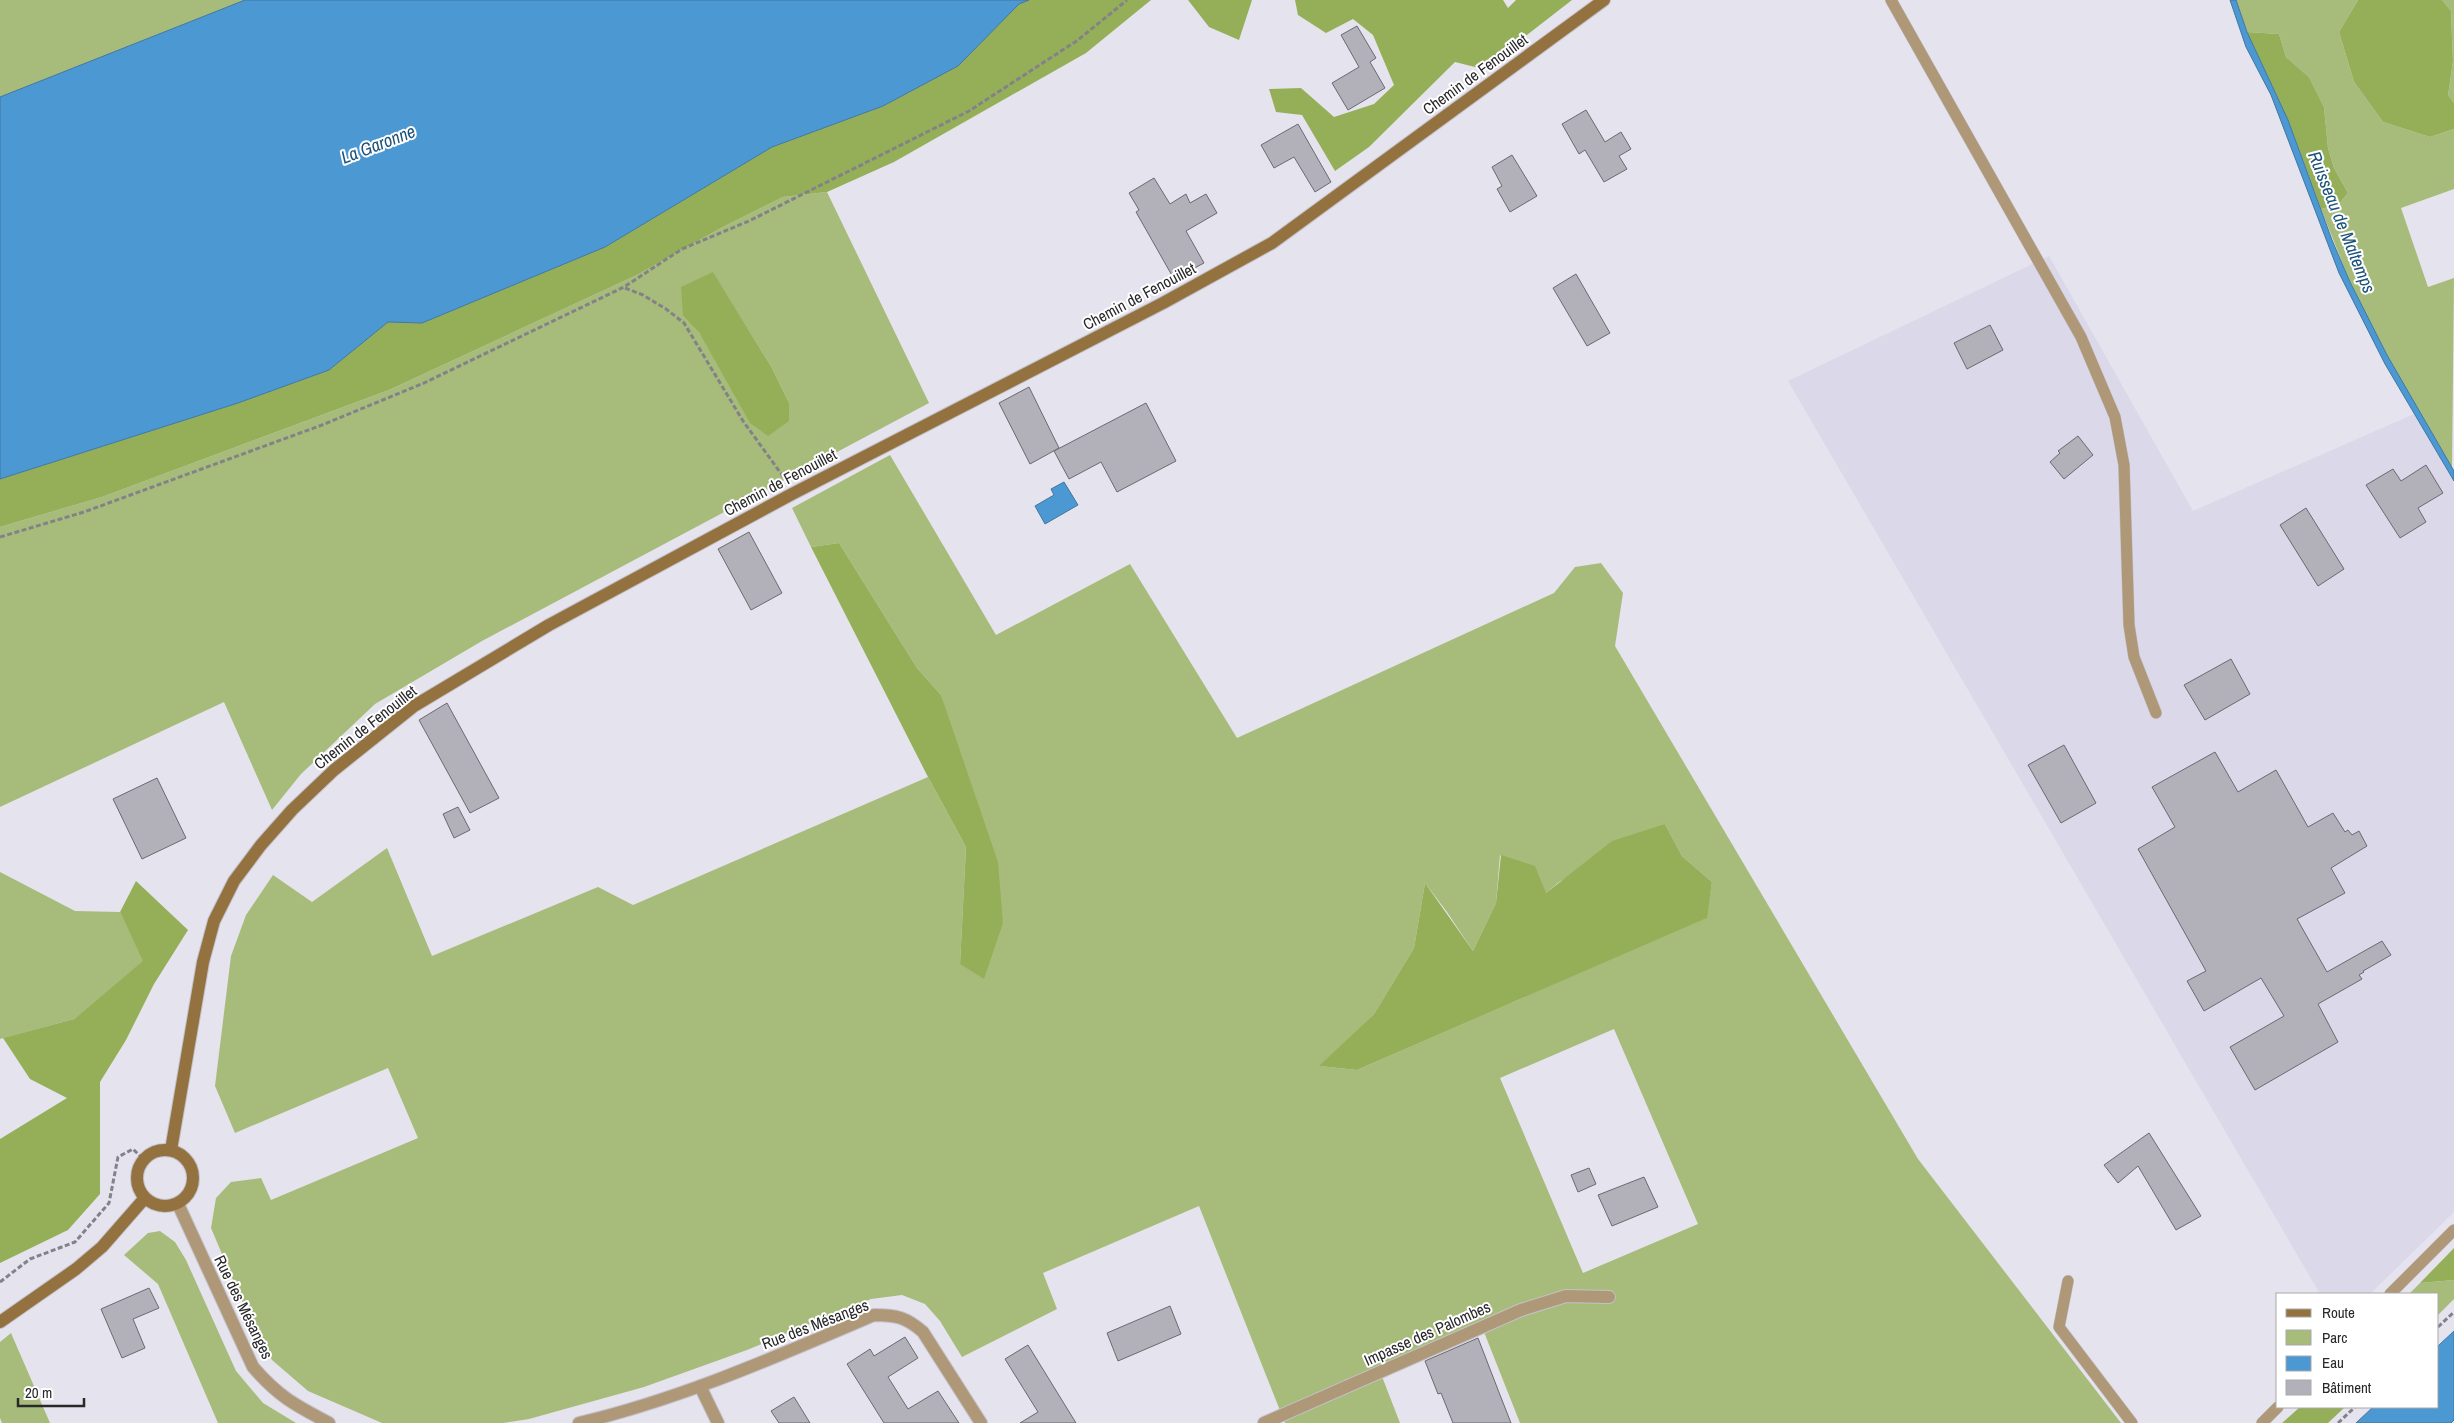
<svg xmlns="http://www.w3.org/2000/svg" width="2454" height="1423" viewBox="0 0 2454 1423" font-family="'Archivo Narrow',sans-serif">
<rect width="100%" height="100%" fill="#e5e3ed"/>
<path fill="#dad8e9" d="M2049 256 2193 511 2414 414 2454 481V1212L2370 1294H2320L1788 381Z"/>
<path fill="#a7bc7a" fill-rule="evenodd" d="M0 0H245L0 97Z
M2236 0H2358L2339 32 2354 82 2383 122 2430 137 2454 129V189L2401 208 2428 287 2454 278 2452 468 2387 355 2350 282 2321 209 2338 205 2348 193 2334 168 2328 148 2324 107 2309 77 2286 57 2279 34 2247 32Z
M2442 0H2454V103L2448 95 2453 62 2451 11Z
M827 192 929 403 482 641 375 704 301 774 272 810 224 702 0 807V527L102 497 389 390 637 275 721 228 783 197ZM713 273 772 368 789 403 700 334 683 316Z
M890 455 996 635 1130 564 1237 738 1554 593 1575 567 1601 563 1623 593 1615 646 1918 1159 2121 1423H1520L1484 1332 1381 1374 1400 1423H1285L1199 1206 1043 1273 1057 1309 962 1357 940 1321 925 1304 902 1295 871 1299 747 1350 644 1387 529 1419 503 1423H382L308 1391 272 1360 252 1325 211 1228 216 1198 231 1182 261 1178 271 1200 418 1138 388 1068 235 1133 215 1086 231 956 246 915 273 875 312 902 387 848 432 956 598 887 633 905 928 777 966 847 960 964 1003 923 941 695 917 668 839 543 811 547 792 508ZM1665 824 1682 856 1712 882 1706 918 1357 1070 1320 1066 1374 1014 1414 948 1425 883 1447 912 1473 951 1496 903 1500 855 1545 894 1559 882ZM1614 1029 1698 1224 1583 1273 1500 1078Z
M0 872 75 911 120 912 144 961 74 1019 0 1039Z
M160 1231 175 1242 186 1260 236 1371 263 1403 296 1423H218L158 1284 124 1255 148 1233Z
M2454 1280V1299L2438 1315V1294H2409L2420 1283Z
M11 1333 50 1423H2L0 1418V1342Z"/>
<path fill="#95af59" d="M1029 0H1151L1086 53 894 162 827 192 783 197 721 228 637 275 389 390 102 497 0 527V479L238 403 329 370 388 322 422 323 605 247 772 147 883 106 958 66 1019 3Z
M1188 0H1252L1239 40 1209 27Z
M1295 0H1503L1508 8 1516 0H1572L1483 69 1455 62 1369 147 1335 171 1302 115 1276 112 1269 89 1301 88 1334 117 1374 104 1394 85 1373 35 1353 19 1326 33 1298 15Z
M2358 0H2442L2451 11 2453 62 2448 95 2454 103V129L2430 137 2383 122 2354 82 2339 32Z
M2247 32 2279 34 2286 57 2309 77 2324 107 2328 148 2334 168 2348 193 2338 205 2321 209 2288 120Z
M713 272 772 368 789 403V421L768 436 750 423 700 334 683 316 681 287Z
M839 543 917 668 941 695 998 862 1003 923 984 979 960 964 966 847 928 777 811 547Z
M1665 824 1682 856 1712 882 1707 918 1357 1070 1319 1066 1374 1014 1414 948 1425 883 1473 951 1496 903 1501 855 1535 866 1546 893 1612 841Z
M136 881 188 930 154 984 126 1040 100 1082V1194L68 1230 0 1263V1139L67 1098 30 1079 3 1038 74 1019 143 961 120 912Z
M2454 1248V1280L2420 1283Z
M2300 1407H2345L2328 1423H2282Z"/>
<path fill="#4b98d3" stroke="#4076a1" d="M245 0H1029L1019 4 958 66 883 106 772 147 605 247 422 323 388 322 329 370 238 403 0 479V97Z
M2230 0H2236L2247 32 2288 120 2332 240 2350 282 2387 355 2454 471V481L2385 364 2339 273 2271 95 2246 47Z
M1064 482 1078 505 1045 524 1035 506 1054 495 1051 489Z
M2454 1331V1420L2451 1423H2356L2373 1407H2438V1346Z"/>
<path fill="#b2b1ba" stroke="#6b6972" d="M1357 26 1376 58 1370 62 1385 88 1348 110 1332 83 1359 67 1341 35Z
M1586 110 1605 142 1621 132 1631 149 1619 156 1627 169 1604 182 1585 150 1579 154 1562 124Z
M1298 124 1331 182 1315 192 1294 157 1274 168 1261 145Z
M1512 155 1537 196 1510 212 1497 189 1502 186 1492 167Z
M1154 178 1170 204 1186 194 1190 203 1206 194 1217 213 1186 231 1204 263 1174 279 1136 212 1139 210 1129 193Z
M1576 274 1610 333 1587 346 1553 288Z
M1990 325 2003 350 1967 369 1954 343Z
M1029 387 1059 448 1030 464 999 403Z
M1146 403 1176 461 1117 492 1101 462 1069 479 1054 451Z
M2078 436 2093 455 2064 479 2050 462 2060 453 2058 451Z
M2426 465 2443 493 2418 508 2426 522 2400 538 2366 485 2393 469 2401 481Z
M2306 508 2344 569 2318 586 2280 525Z
M749 532 782 593 751 610 718 549Z
M2231 659 2250 694 2205 720 2184 685Z
M447 703 499 798 470 813 419 720Z
M2064 745 2096 803 2061 823 2028 765Z
M2215 752 2238 792 2276 770 2308 827 2333 813 2345 832 2348 830 2352 835 2359 831 2367 846 2331 868 2345 893 2297 919 2327 972 2382 941 2391 955 2363 971 2364 972 2359 975 2362 979 2318 1004 2338 1042 2255 1090 2230 1047 2284 1016 2261 978 2204 1011 2187 981 2206 971 2138 849 2175 827 2152 787Z
M157 778 186 838 142 859 113 799Z
M458 807 470 830 454 838 443 814Z
M2149 1133 2201 1216 2176 1230 2138 1166 2118 1183 2104 1165Z
M1589 1168 1596 1184 1578 1192 1571 1175Z
M1644 1177 1658 1207 1612 1226 1598 1195Z
M149 1288 159 1308 133 1319 145 1348 122 1358 101 1309Z
M1170 1306 1181 1334 1118 1361 1107 1333Z
M905 1337 918 1358 888 1377 908 1409 938 1391 959 1423H884L847 1364 870 1349 874 1356Z
M1478 1338 1500 1395 1511 1423H1453L1441 1393 1438 1394 1425 1361Z
M1028 1345 1076 1423H1020L1038 1412 1005 1359Z
M794 1397 810 1423H779L771 1411Z"/>
<g fill="none" stroke-linecap="round" stroke-linejoin="round">
<g stroke="#c3c1ca" stroke-width="12">
<path id="lane" d="M1891 0 2081 337 2115 417 2124 465 2129 625 2134 657 2156 713
M2068 1281 2059 1327 2132 1423
M2390 1294 2454 1230
M2262 1423 2278 1407"/>
</g>
<g stroke="#c3c1ca" stroke-width="14">
<path id="street" d="M178 1204 253 1367C279 1397 295 1405 329 1423
M700 1386 718 1423
M579 1423C681 1399 778 1356 874 1315 896 1315 906 1317 923 1332L981 1423
M1264 1423 1521 1310 1566 1296 1609 1297"/>
</g>
<g stroke="#c3c1ca" stroke-width="14">
<path id="secondary" d="M137 1178a28 28 0 1 1 56 0a28 28 0 1 1-56 0Z
M171 1150 203 962 214 921 234 881 261 845 292 810 334 770 414 706 549 625 792 494 1163 303 1272 243 1604 0
M0 1322 76 1269 102 1247 144 1199"/>
</g>
<path stroke="#838288" stroke-width="3" stroke-dasharray="5 2.5" stroke-linecap="butt" d="M625 288 643 295 666 309 684 323 743 421 785 479
M0 537 84 512 322 425 424 383 624 287 682 249 749 221 969 111 1078 40 1127 0
M0 1282 30 1259 75 1242 109 1203 118 1157 133 1149 143 1159
M2438 1327 2454 1312
M2338 1423 2355 1407"/>
<use href="#lane" stroke="#af9878" stroke-width="11"/>
<use href="#street" stroke="#af9878" stroke-width="12"/>
<use href="#secondary" stroke="#937240" stroke-width="12"/>
</g>
<g text-anchor="middle" dominant-baseline="central" stroke-width="4" stroke-linejoin="round" paint-order="stroke">
<g font-size="16" fill="#28282b" stroke="#fff">
<text transform="translate(1475 74) rotate(-36)">Chemin de Fenouillet</text>
<text transform="translate(1139 296) rotate(-28)">Chemin de Fenouillet</text>
<text transform="translate(780 482) rotate(-28)">Chemin de Fenouillet</text>
<text transform="translate(365 727) rotate(-38)">Chemin de Fenouillet</text>
<text transform="translate(244 1307) rotate(64)">Rue des Mésanges</text>
<text transform="translate(815 1324) rotate(-21)">Rue des Mésanges</text>
<text transform="translate(1427 1333) rotate(-24)">Impasse des Palombes</text>
</g>
<g font-size="18" font-style="italic" fill="#1c537b" stroke="#fff">
<text transform="translate(378 144) rotate(-21)">La Garonne</text>
<text transform="translate(2342 222) rotate(68)">Ruisseau de Maltemps</text>
</g>
</g>
<rect x="2276" y="1293" width="162" height="115" fill="#ffffff" stroke="#a9a9aa"/>
<rect x="2286" y="1309" width="25" height="8" fill="#937240" stroke="#a9a9aa"/>
<text x="2322" y="1318" font-size="15" fill="#28282b">Route</text>
<rect x="2286" y="1330" width="25" height="15" fill="#a7bc7a" stroke="#a9a9aa"/>
<text x="2322" y="1343" font-size="15" fill="#28282b">Parc</text>
<rect x="2286" y="1356" width="25" height="15" fill="#4b98d3" stroke="#a9a9aa"/>
<text x="2322" y="1368" font-size="15" fill="#28282b">Eau</text>
<rect x="2286" y="1380" width="25" height="15" fill="#b2b1ba" stroke="#a9a9aa"/>
<text x="2322" y="1393" font-size="15" fill="#28282b">Bâtiment</text>
<path d="M18 1398v8h66v-8" fill="none" stroke="#28282b" stroke-width="2.5"/>
<text x="25" y="1398" font-size="15" fill="#28282b" stroke="#ffffff" stroke-width="4" paint-order="stroke">20 m</text>
</svg>
